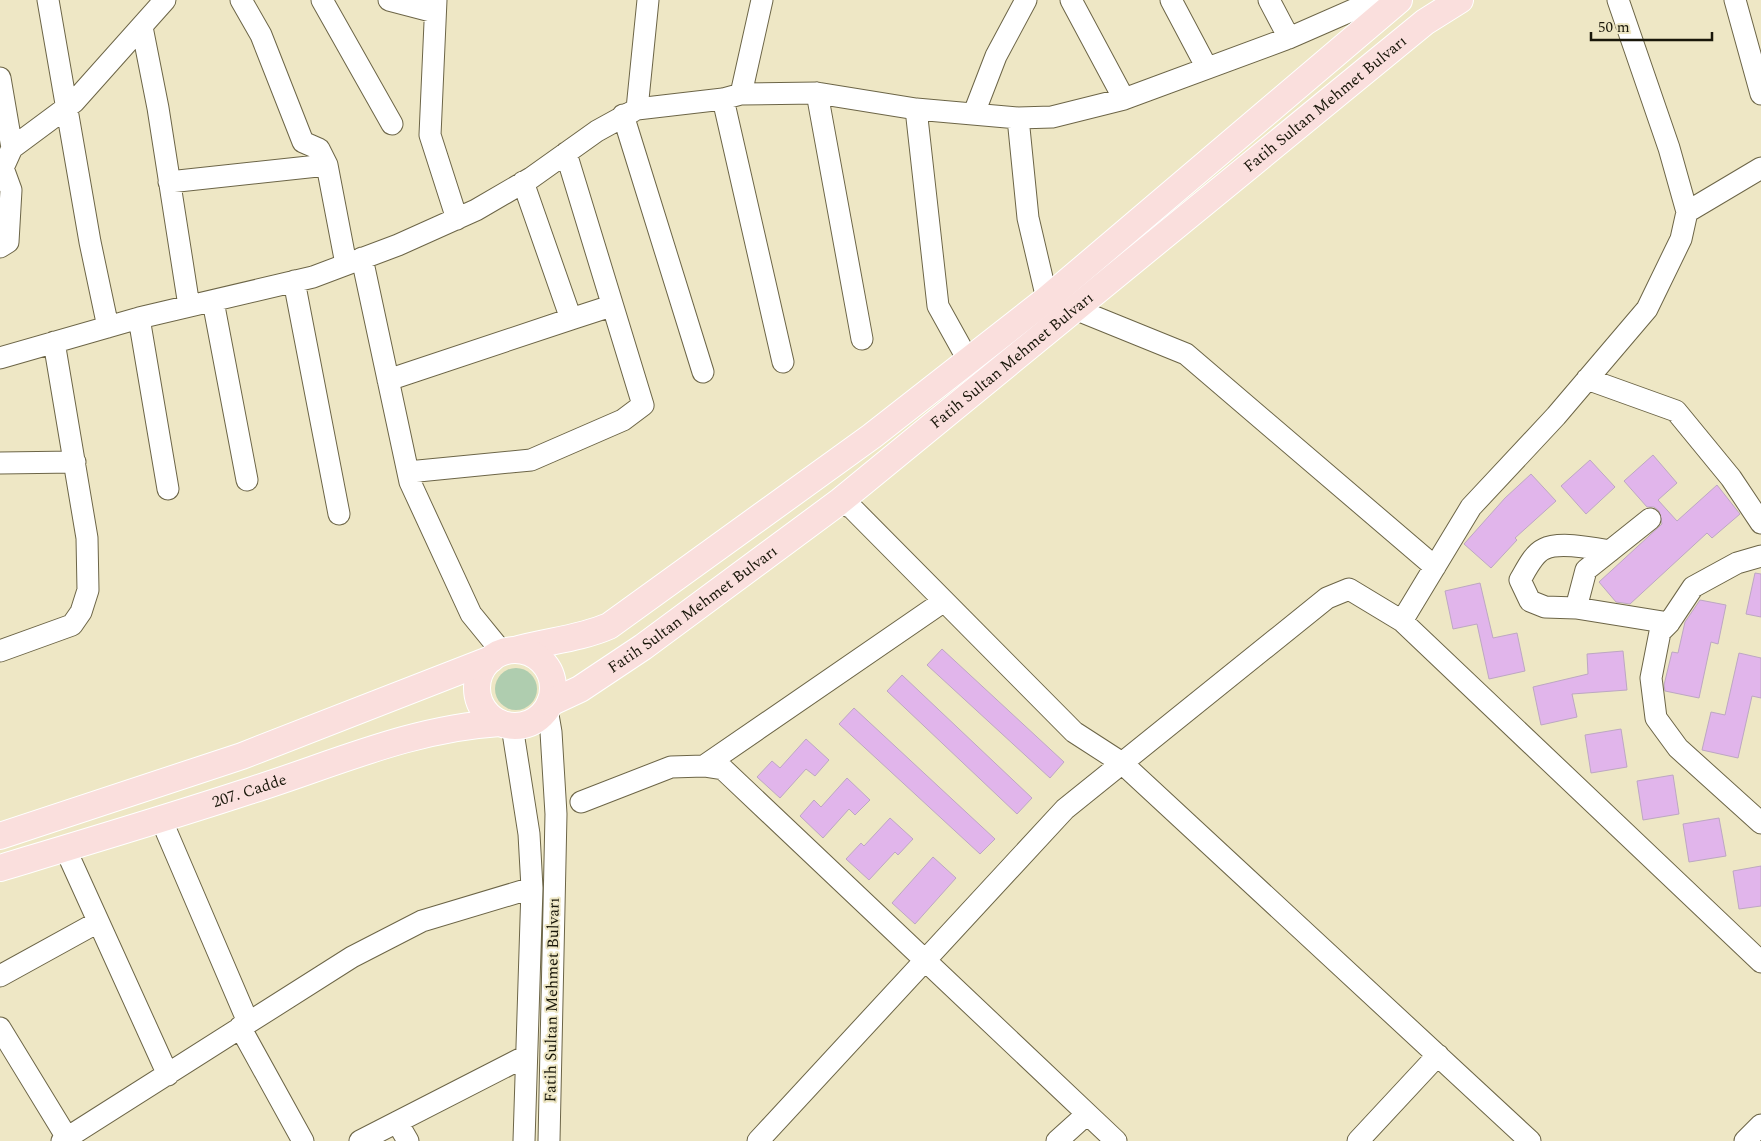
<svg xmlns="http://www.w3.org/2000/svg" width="1761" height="1141" viewBox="0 0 1761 1141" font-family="Spectral,serif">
<rect width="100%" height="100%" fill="#eee7c5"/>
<path fill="#afcdaf" d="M495 689a21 21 0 1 1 42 0a21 21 0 1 1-42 0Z"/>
<path fill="#e1b5eb" stroke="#bda7c2" d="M1653 455 1677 483 1658 500 1677 521 1717 485 1740 514 1712 538 1707 533 1630 604 1616 602 1599 582 1662 524 1659 511 1654 507H1647L1624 481Z
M1590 460 1615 487 1586 514 1561 486Z
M1531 474 1556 501 1515 538 1517 540 1491 568 1464 544 1505 498Z
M1755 573 1761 574V617L1746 614Z
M1480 583 1493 638 1517 633 1525 671 1489 679 1477 624 1453 629 1445 591Z
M1700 600 1726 605 1718 644 1711 642 1699 698 1665 691 1664 685 1672 652 1678 653 1685 622Z
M942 649 1064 762 1050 778 927 665Z
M1623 651 1627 690 1572 694 1577 717 1541 725 1533 687 1588 674 1587 654Z
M1739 653 1761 658V698L1752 696 1738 758 1702 750 1711 712 1725 715Z
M902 675 1032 798 1017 814 887 691Z
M854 708 995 839 980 854 839 724Z
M1621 729 1627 767 1591 773 1585 735Z
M806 739 829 760 815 776 806 769 780 798 757 777 772 761 780 768Z
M1673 775 1679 814 1643 820 1637 781Z
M847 778 870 800 855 815 849 809 823 838 800 816 814 800 821 807Z
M890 818 913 839 898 855 895 852 869 880 846 859 861 843 864 846Z
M1719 818 1726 856 1689 862 1683 824Z
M933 857 956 878 915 924 892 903Z
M1761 866V906L1739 909 1733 871Z"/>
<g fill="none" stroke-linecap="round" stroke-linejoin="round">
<g stroke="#6c6547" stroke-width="23">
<path id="minor" d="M48 0 90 242 108 327
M241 0 261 35 303 142 319 149 327 165 346 264
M322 0 392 124
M389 0 435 12
M436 0 430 135 457 219
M1071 0 1124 99
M1171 0 1207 68
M1269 0 1289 38
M1735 0 1761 94
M142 27 158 108 189 306
M0 78 12 148
M817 93 862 339
M741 94 762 0
M723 99 783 362
M637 109 648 0
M916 109 938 306 968 360
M974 113 996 56 1026 0
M623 115 703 372
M1018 118 1028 218 1047 299
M0 170 3 168 12 148 74 102 165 0
M169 182 327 165
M523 182 571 319 611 306
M1687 212 1761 168
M0 247 8 242 11 190 3 168
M362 258 410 482 471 614 502 652
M294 281 339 514
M213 301 247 480
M1075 309 1186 354 1435 567
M139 318 168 489
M0 358 139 318 313 277 398 245 476 210 531 178 597 131 637 109 723 99 741 94 817 93 916 109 1018 118 1052 117 1124 99 1289 38 1376 0
M1587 379 1676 411 1731 478 1761 523
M388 380 571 319
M0 463 75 462
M408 472 531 460 623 420 643 405 566 153
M839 502 852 508 1074 732 1122 763 1530 1141
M1650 519 1586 570 1576 608 1669 623
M1761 556 1737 563 1693 587 1669 623 1660 632 1651 678 1656 718 1678 748 1761 823
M1576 608 1545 607 1530 601 1520 580C1526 570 1533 554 1544 549 1559 541 1593 548 1610 551
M1402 621 1471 507 1556 416 1647 309 1681 239 1687 212 1669 148 1618 0
M0 651 72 625 81 612 88 590 87 538 54 342
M547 709 551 732 556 814 549 1141
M512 726 529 834 532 888 524 1141
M704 766 944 601
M581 802 671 767 704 766 723 769 1116 1141
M161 819 248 1022
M65 848 168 1075
M0 976 98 922
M240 1027 303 1141
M0 1028 69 1141
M397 1122 408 1141
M62 1141 352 957 422 921 532 888
M360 1141 526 1056
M758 1141 1065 809 1327 598 1349 589 1402 621 1761 962
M1057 1141 1087 1114
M1358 1141 1438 1055
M1745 1141 1761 1125"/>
</g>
<g stroke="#fff" stroke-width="28">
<g id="major">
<path d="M515 650C547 641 579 639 609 626L872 436 1047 299 1399 0"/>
<circle cx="515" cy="688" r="38"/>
<path id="s1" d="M550 703 580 689 643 647 839 502 1425 22 1460 0"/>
<path d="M0 836 242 756 491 659"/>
<path id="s2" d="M0 868C83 843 167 818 249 791 332 765 412 728 500 723"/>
</g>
</g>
<use href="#minor" stroke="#fff" stroke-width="21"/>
<use href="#major" stroke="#fadfdd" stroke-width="26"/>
</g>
<g text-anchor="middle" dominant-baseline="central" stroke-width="4" stroke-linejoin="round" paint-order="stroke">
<g font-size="16" fill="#19170a" stroke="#eee7c5">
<text stroke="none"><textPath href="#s1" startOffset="981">Fatih Sultan Mehmet Bulvarı</textPath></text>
<text stroke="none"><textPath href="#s1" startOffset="576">Fatih Sultan Mehmet Bulvarı</textPath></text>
<text stroke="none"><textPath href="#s1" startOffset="171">Fatih Sultan Mehmet Bulvarı</textPath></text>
<text stroke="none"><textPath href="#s2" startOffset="261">207. Cadde</textPath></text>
<text transform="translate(552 1000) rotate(-89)">Fatih Sultan Mehmet Bulvarı</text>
</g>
</g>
<path d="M1591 32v8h121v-8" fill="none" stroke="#19170a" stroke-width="2.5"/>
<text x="1598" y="32" font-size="15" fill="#19170a" stroke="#eee7c5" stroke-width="4" paint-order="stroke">50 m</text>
</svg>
